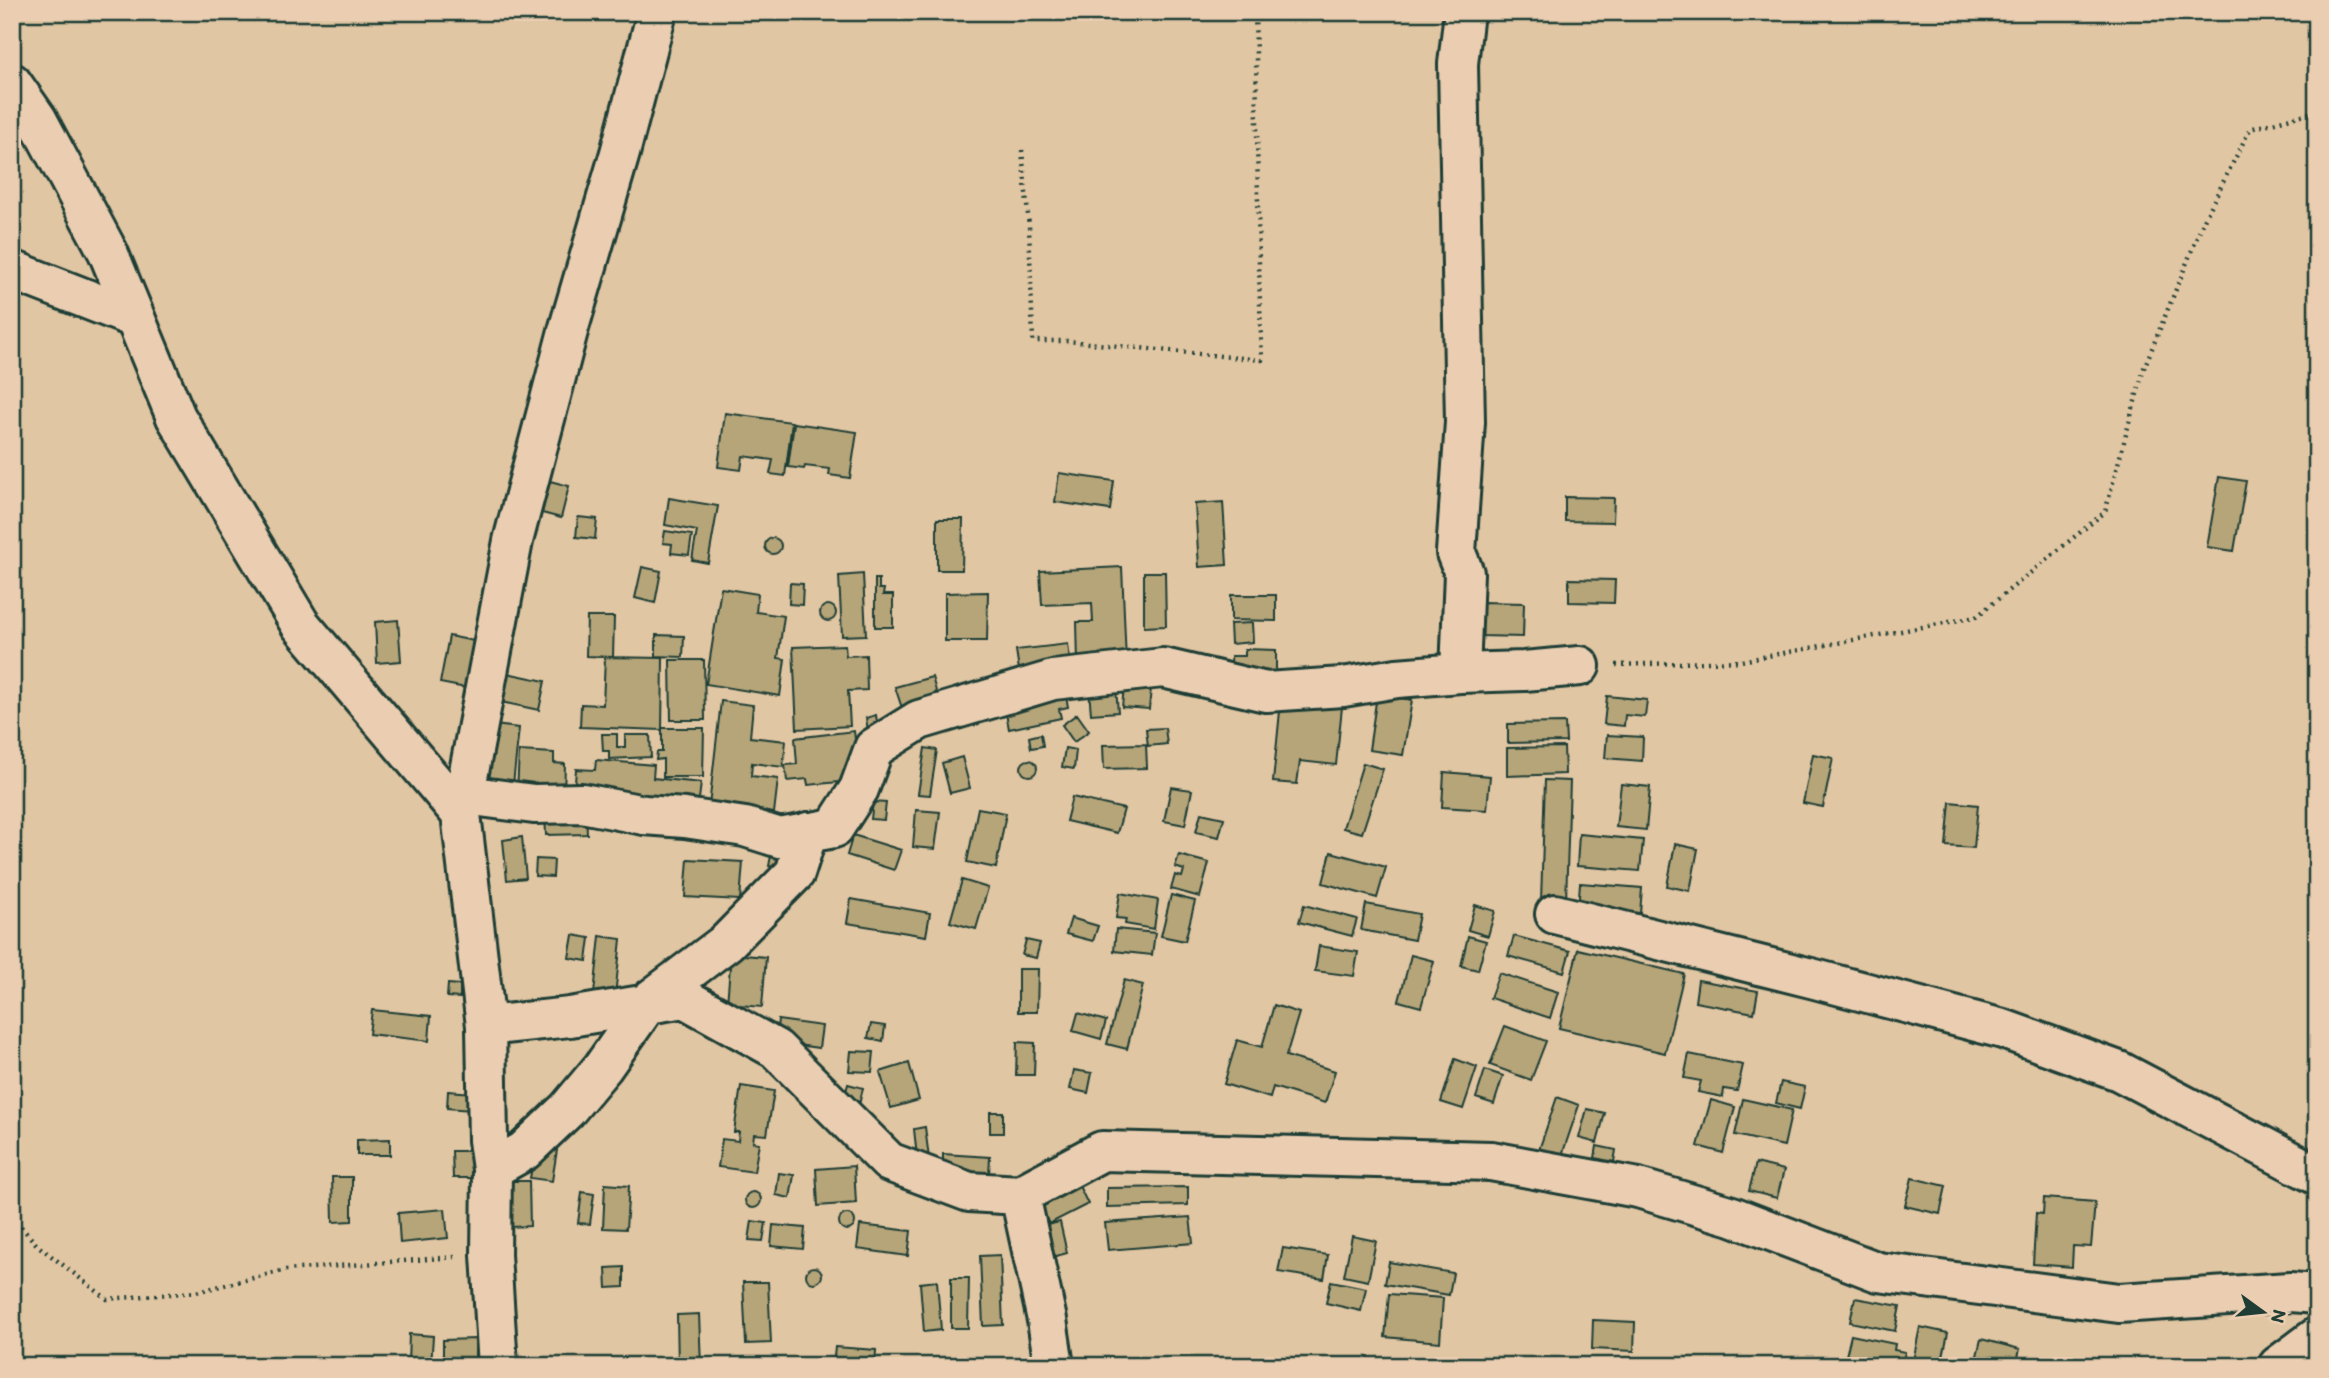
<svg xmlns="http://www.w3.org/2000/svg" width="2329" height="1378" viewBox="0 0 2329 1378" font-family="Itim,sans-serif">
<rect width="100%" height="100%" fill="#e1c6a3"/>
<filter id="ink" filterUnits="userSpaceOnUse"><feTurbulence type="fractalNoise" baseFrequency=".0143" numOctaves="2"/><feDisplacementMap in="SourceGraphic" scale="14" xChannelSelector="R" yChannelSelector="G"/><feConvolveMatrix kernelMatrix="1 2 1 2 8 2 1 2 1" color-interpolation-filters="sRGB"/></filter>
<g filter="url(#ink)">
<path fill="#b6a579" stroke="#1f3d34" stroke-width="2" d="M725 413 792 422 785 476 770 474 773 460 743 456 741 470 718 467Z
M794 423 857 432 850 478 829 475 830 469 805 466 804 469 788 467Z
M1059 473 1114 481 1110 510 1055 502Z
M2219 477 2246 481 2234 551 2207 547Z
M550 481 569 486 561 518 542 513Z
M1565 497 1614 498 1613 522 1565 521Z
M669 498 718 506 708 563 692 560 697 531 665 525Z
M1223 502 1227 565 1199 567 1195 504Z
M578 517 597 519 595 539 576 537Z
M937 519H963L962 570H937Z
M665 531 692 535 689 555 671 553 672 544 663 543Z
M765 546a8 8 0 1 1 16 0a8 8 0 1 1-16 0Z
M642 567 661 571 655 603 635 598Z
M1122 567 1126 662 1078 664 1077 622H1093L1092 603 1042 605 1040 571Z
M1144 572H1165L1166 626 1144 627Z
M863 574 866 635 842 636 839 576Z
M875 579H879V589H884L883 595H893V627H875Z
M1569 579 1615 580 1614 603 1569 602Z
M790 583 803 584 802 605 789 604Z
M721 588 758 594 756 612 784 616 778 658 785 659 780 696 706 684Z
M988 592 987 641H945V593Z
M1231 595H1276V621L1231 620Z
M1481 602 1524 603 1523 637 1481 636Z
M820 613a8 8 0 1 1 16 0a8 8 0 1 1-16 0Z
M587 617H614L613 657 586 656Z
M398 620 401 661 377 663 375 622Z
M1252 623 1253 642 1231 644 1230 624Z
M656 635 684 636 683 657 656 656Z
M449 636 474 641 466 688 440 683Z
M1068 644 1071 667 1054 665 1019 670 1016 650Z
M845 645 846 656 866 655 867 690 848 691 850 726 797 729 793 647Z
M1245 649 1276 650V673H1232L1231 656H1245Z
M605 657 663 658 662 730 580 727 581 704 603 705Z
M670 660H704L705 720H671Z
M502 672 545 681 539 710 496 701Z
M932 677 938 698 902 708 895 687Z
M1124 686 1151 688 1149 709 1122 707Z
M1116 688 1118 712 1091 714 1089 690Z
M1065 690 1068 707 1059 709 1061 718 1009 729 1004 703Z
M1377 695 1412 700 1403 755 1369 750Z
M1607 696 1647 700 1645 717 1625 715 1624 726 1604 724Z
M721 701 753 705 750 737 786 741 783 767 752 763 751 776 778 779 774 813 709 806Z
M1281 701 1342 707 1336 765 1300 761 1297 784 1273 782Z
M1077 714 1089 731 1074 742 1062 725Z
M876 715 878 729 868 731 866 718Z
M1565 723 1566 742 1508 743V724Z
M494 725 519 728 512 794 487 791Z
M662 728H704L703 777H663V759L656 760 657 752H662Z
M1165 728 1167 744 1148 746 1146 729Z
M854 731 860 780 808 785 807 779 787 781 785 765 797 764 795 738Z
M602 734H617V747H625V735H650L651 757 609 759V751H603Z
M1041 734 1043 746 1031 748 1029 737Z
M1607 735 1643 737 1642 761 1605 758Z
M1146 744 1147 768 1104 769 1103 745Z
M1564 747 1565 774 1507 776V748Z
M925 748 937 750 930 795 918 794Z
M1065 748 1076 750 1074 769 1062 767Z
M519 751 554 753V763L565 764 564 796 517 794Z
M1813 754 1833 758 1823 807 1803 803Z
M962 757 970 788 950 793 942 763Z
M1021 768a8 8 0 1 1 16 0a8 8 0 1 1-16 0Z
M596 760 654 765 653 778 701 783 698 807 574 795 576 769 595 770Z
M1363 763 1383 769 1362 833 1343 828Z
M1444 772 1490 776 1487 810 1442 807Z
M1545 780 1570 781 1566 901H1541Z
M1621 784 1650 787 1646 830 1616 827Z
M1171 787 1192 790 1185 825 1164 821Z
M1072 797 1124 809 1117 833 1066 821Z
M873 802 886 803 884 820 871 819Z
M1950 802 1978 805 1974 848 1946 846Z
M978 808 1006 813 996 868 967 862Z
M916 810 940 812 935 849 913 847Z
M586 812 587 834 546 835 545 813Z
M1201 813 1224 818 1219 837 1196 832Z
M1579 834 1643 840 1640 871 1577 866Z
M853 835 901 850 894 870 847 855Z
M522 837 526 878 507 880 503 840Z
M1675 844 1698 849 1690 891 1667 886Z
M1331 852 1386 867 1377 898 1323 883Z
M1179 855 1209 863 1200 897 1171 889 1175 875 1182 877 1184 870 1175 867Z
M771 856 783 859 781 869 769 866Z
M536 859 554 860 553 877 535 876Z
M688 859 743 862 740 900 685 897Z
M962 880 988 888 976 929 950 922Z
M1580 883 1642 888 1640 913 1578 909Z
M1120 893 1158 900 1154 929 1125 924 1126 919 1116 918Z
M1171 895 1195 901 1185 941 1161 936Z
M851 899 930 913 926 936 847 923Z
M1366 904 1419 914 1414 940 1361 930Z
M1304 905 1357 919 1352 936 1299 922Z
M1475 905 1495 911 1488 936 1468 930Z
M1071 918 1098 926 1093 941 1066 934Z
M1116 929 1155 933 1152 955 1114 951Z
M573 935 590 938 587 961 569 958Z
M600 936 621 939 615 996 594 994Z
M1468 936 1486 941 1478 970 1461 966Z
M1514 936 1570 951 1564 972 1508 956Z
M1026 940 1040 943 1036 958 1022 955Z
M1319 946 1358 952 1354 976 1315 971Z
M1578 949 1684 974 1665 1053 1559 1028Z
M731 954 766 957 762 1007 727 1004Z
M1411 955 1434 961 1421 1007 1399 1001Z
M1018 969H1038L1037 1012H1018Z
M1499 973 1558 992 1550 1018 1490 998Z
M1124 980 1143 985 1127 1049 1107 1044Z
M1698 980 1758 991 1754 1013 1695 1002Z
M448 984 460 985V998L447 997Z
M1274 1005 1299 1013 1286 1056 1335 1071 1325 1103 1273 1087 1270 1098 1224 1084 1237 1040 1262 1047Z
M372 1010 431 1016 429 1041 369 1034Z
M1078 1013 1106 1021 1101 1039 1073 1031Z
M778 1020 822 1026 819 1048 775 1042Z
M871 1024 885 1026 883 1041 868 1038Z
M1505 1026 1546 1041 1531 1080 1490 1065Z
M1017 1042 1035 1043 1034 1075H1016Z
M851 1051 874 1052 872 1072 849 1071Z
M1689 1054 1743 1065 1737 1091 1724 1089 1723 1097 1698 1092 1701 1081 1684 1078Z
M1455 1059 1477 1067 1463 1109 1441 1102Z
M909 1063 919 1100 891 1108 880 1072Z
M1074 1070 1092 1073 1088 1093 1070 1089Z
M1485 1070 1503 1076 1494 1104 1476 1098Z
M1781 1082 1805 1087 1800 1109 1776 1103Z
M848 1084 863 1088 858 1109 842 1105Z
M741 1086 774 1091 767 1135 754 1134 753 1142 759 1143 754 1172 718 1167 722 1139 738 1141 739 1132H734Z
M448 1091 473 1093 471 1110 447 1108Z
M1557 1097 1579 1105 1561 1158 1539 1150Z
M1743 1099 1792 1110 1784 1146 1735 1135Z
M1711 1100 1735 1107 1723 1153 1698 1146Z
M1587 1109 1605 1113 1597 1143 1579 1138Z
M990 1112H1003V1133H990Z
M925 1127 930 1166 918 1167 914 1129Z
M390 1139V1155H357V1140Z
M536 1146 557 1150 552 1181 530 1178Z
M1597 1146 1616 1150 1614 1162 1595 1158Z
M452 1151H471V1178H453Z
M943 1154 990 1157 989 1174 943 1172Z
M1756 1163 1784 1170 1777 1198 1749 1191Z
M854 1166 856 1203 818 1206 816 1169Z
M779 1173 794 1175 790 1198 776 1195Z
M332 1177H352V1221L333 1222Z
M1912 1178 1946 1186 1940 1214 1905 1206Z
M510 1181H529L530 1226 511 1227Z
M1077 1182 1088 1204 1049 1224 1038 1202Z
M605 1184 629 1186 626 1229 603 1228Z
M1188 1187V1205L1107 1207V1188Z
M745 1200a8 8 0 1 1 16 0a8 8 0 1 1-16 0Z
M582 1192 594 1194 590 1224 578 1223Z
M2044 1198 2095 1202 2091 1247 2073 1246 2072 1267 2033 1264 2036 1213 2043 1214Z
M445 1209 448 1238 400 1243 398 1213Z
M839 1222a8 8 0 1 1 16 0a8 8 0 1 1-16 0Z
M1190 1217 1193 1243 1108 1250 1105 1223Z
M752 1221 766 1223 763 1241 749 1240Z
M1060 1222 1067 1253 1049 1258 1042 1226Z
M773 1225 805 1228 803 1249 771 1246Z
M860 1225 911 1231 908 1256 857 1249Z
M1352 1236 1376 1241 1368 1281 1344 1276Z
M1283 1248 1328 1255 1324 1279 1278 1272Z
M1000 1255 1003 1325 983 1326 980 1256Z
M1389 1262 1453 1273 1449 1295 1385 1284Z
M624 1267V1287L607 1288 606 1268Z
M806 1275a8 8 0 1 1 16 0a8 8 0 1 1-16 0Z
M951 1278H969L968 1328H951Z
M937 1281 941 1330 924 1332 920 1283Z
M1331 1281 1366 1288 1361 1311 1326 1303Z
M743 1282H768L771 1343 746 1344Z
M1389 1294 1443 1298 1440 1342 1385 1337Z
M1855 1298 1900 1306 1895 1331 1850 1322Z
M699 1314 701 1366H678L677 1315Z
M1593 1320 1635 1322 1634 1351 1592 1349Z
M1920 1327 1948 1333 1941 1366H1912Z
M409 1334 433 1336 431 1366H408Z
M1851 1335 1895 1344 1894 1350 1905 1352 1902 1366H1875L1845 1360Z
M475 1339V1366H457V1359H443V1340Z
M1981 1339 2020 1349 2016 1366H2001L1976 1360Z
M835 1347 876 1350 875 1366H833Z
M1103 1361 1127 1362V1366H1103Z"/>
<g fill="none" stroke-linecap="round" stroke-linejoin="round">
<g stroke="#1f3d34" stroke-width="44">
<path id="minor" d="M12 270 135 318
M1460 673 1464 573 1456 553 1465 422 1458 64 1464 12
M465 795 534 804 582 803 644 815 685 818 745 827 780 838 834 828 859 789 874 748 919 720 1053 680 1163 668 1266 692 1343 687 1397 678 1460 673 1524 671 1580 666
M1555 914 1815 979 2003 1029 2119 1071 2317 1175
M486 1026 570 1017 684 998 776 1049 889 1162 969 1192 1020 1195 1102 1151 1491 1161 1638 1188 1732 1216 1878 1272 2119 1303 2290 1292 2317 1294
M492 1169 524 1151 567 1110 603 1067 650 1000 727 942 795 873 808 832
M1020 1195 1047 1320 1054 1366
M2278 1366 2317 1337"/>
</g>
<g stroke="#1f3d34" stroke-width="44">
<path id="tertiary" d="M12 83 37 119 108 252 176 417 300 624 461 814
M498 1366 491 1255 492 1169 488 1140 486 1026 461 814 513 541 568 331 620 153 657 12"/>
</g>
<path stroke="#1f3d34" stroke-width="4.5" stroke-dasharray="2 5" stroke-linecap="butt" d="M1022 150 1029 226 1033 341H1067L1262 360C1257 244 1258 128 1255 12
M1616 665 1741 661 1976 617 2105 512 2144 368 2205 218 2250 129 2317 111
M12 1216 37 1245 107 1299 196 1292 286 1270 455 1257"/>
<use href="#minor" stroke="#ebceb1" stroke-width="38"/>
<use href="#tertiary" stroke="#ebceb1" stroke-width="38"/>
</g>
</g>
<rect width="2329" height="1378" fill="none" stroke="#ebceb1" stroke-width="42"/>
<rect x="21" y="21" width="2287" height="1336" fill="none" stroke="#1f3d34" stroke-width="2.5" filter="url(#ink)"/>
<g transform="translate(2263 1312) rotate(105)" stroke="#ebceb1" stroke-width="5" paint-order="stroke">
<path d="M0-5L12 26L0 18L-12 26Z" fill="#1f3d34"/>
<text y="-10" font-size="19" font-weight="bold" text-anchor="middle" fill="#1f3d34">N</text>
</g>
</svg>
